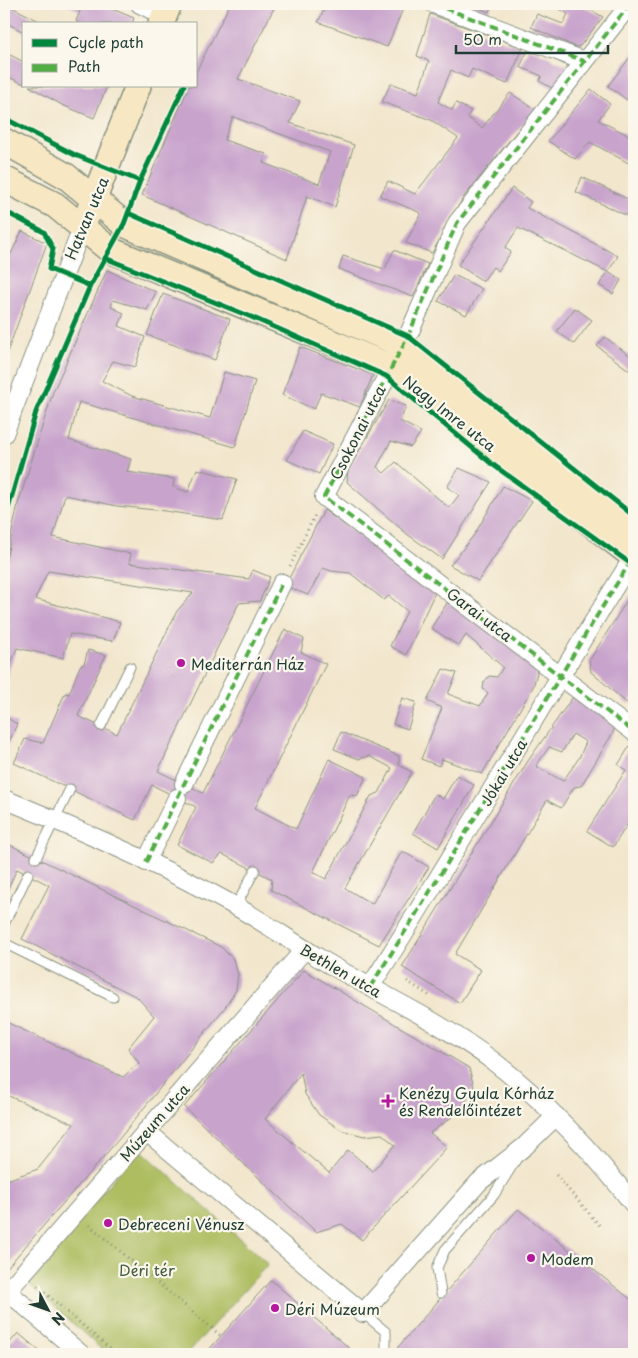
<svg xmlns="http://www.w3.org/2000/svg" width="638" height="1358" viewBox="0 0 638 1358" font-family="'Playpen Sans',sans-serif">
<rect width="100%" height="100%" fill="#fbf7ec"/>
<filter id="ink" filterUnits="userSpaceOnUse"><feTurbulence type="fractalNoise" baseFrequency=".02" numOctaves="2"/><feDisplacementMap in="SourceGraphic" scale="10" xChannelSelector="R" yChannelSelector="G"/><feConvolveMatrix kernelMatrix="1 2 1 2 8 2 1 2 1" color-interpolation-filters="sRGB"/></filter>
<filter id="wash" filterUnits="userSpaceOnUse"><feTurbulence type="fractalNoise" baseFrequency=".0096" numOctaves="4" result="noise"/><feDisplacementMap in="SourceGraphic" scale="20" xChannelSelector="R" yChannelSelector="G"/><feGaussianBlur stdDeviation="1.12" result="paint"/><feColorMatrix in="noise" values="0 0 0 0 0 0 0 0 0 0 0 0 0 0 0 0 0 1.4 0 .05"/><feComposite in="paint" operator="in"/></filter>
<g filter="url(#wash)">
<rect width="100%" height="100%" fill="#f2e6cc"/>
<path fill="#adbd60" stroke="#667d4a" d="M140 1149 268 1264 187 1354H107L24 1280Z"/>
<g id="blocks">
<path fill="#c8a3cc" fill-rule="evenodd" d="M4 4H6L45 24H24V32L4 22Z
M65 4H100L134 18 132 24H81L76 21 80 11Z
M230 4H276L238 79 300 101 290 123 354 145 335 207 307 196 287 259 142 195 189 86H196V72ZM233 117 330 152 319 184 263 163 266 154 224 140Z
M327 4H405L387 47 318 22Z
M467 4H492L489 12Z
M551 4H580L603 17 580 46 576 47 531 27 537 14 563 24 568 14Z
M430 14 523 48 507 84 472 69 468 78 451 70 438 102 452 110 456 103 471 111 467 117 482 128 510 93 535 109 463 198 432 253 406 243 421 213 380 196 388 181 415 194 458 138 431 120 382 102 391 83 418 93 429 61 417 56Z
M529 48 572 68 554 89 539 81 542 76 520 67Z
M4 52 24 62V84L4 75Z
M634 52V105L608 86Z
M29 86H107L94 118 62 105Z
M591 89 610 104 598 120 634 138V166L590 142 575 159 548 141Z
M582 177 634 202V219L576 192Z
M512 188 531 202 527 208 618 256 608 272 518 228 505 248 511 252 498 271 493 267 483 281 458 265Z
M22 231 47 243 4 361V250L10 256Z
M4 235 10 239 4 248Z
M394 250 428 264 413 297 339 269 343 256 385 269Z
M107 270 156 292 147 310 113 300 111 307 124 313 119 326 145 337 135 367 113 361 102 381 132 396 210 418 224 372 255 381 235 447 79 402 69 440 131 459 127 472 174 479 173 487 188 492 197 469 237 479 223 520 165 511 117 506 65 495 53 537 131 554 129 563 249 579 253 570 270 577 260 601 239 603 158 771 203 793 285 629 304 639 301 652 326 664 255 808 296 829 329 759 366 777 357 796 350 795 313 872 326 879 371 796 379 793 392 768 369 756 359 759 334 749 341 732 399 756V765L412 772 345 888 372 904 402 851 429 867 379 945 271 890 272 879 222 854 213 863 177 845 196 807 152 785 135 820 14 763 25 739 43 743 65 693 69 694 80 666 84 664 88 650 106 655 78 716 117 734 177 611 193 593 48 571 35 599 120 622 113 641 70 634 63 658 17 648 4 682V569L18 504 53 392Z
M608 272 621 280 613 294 599 285Z
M454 275 482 289 466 315 438 301Z
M163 294 230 319 215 360 147 335Z
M575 308 592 320 574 344 557 331Z
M605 337 633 358 634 357V374L597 346Z
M300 347 373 375 360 407 321 393 314 409 282 395Z
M389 400 406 406 400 421 421 432 411 447 391 441 377 467 384 473 396 462 449 508 459 495 447 487 459 468 491 482 442 559 407 534 347 482 348 470Z
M303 431 333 444 319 474 287 460Z
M503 486 532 501 478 581 450 565 474 535Z
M324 510 436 590 406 655 390 646 407 611 389 596 384 600 350 573 331 571 323 568 308 595 285 586Z
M631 594 634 596V654L630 660 634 664V697L628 704 591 672 589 661Z
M449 600 536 666 537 673 533 687 482 774 442 759 439 766 421 759 442 708 427 701 443 669 457 673 448 694 480 706 488 693 483 689 484 682 489 676 497 677 503 667 466 635 459 646 431 628Z
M402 698 416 702 408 729 393 724Z
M572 698 583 701 613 723 614 731 581 786 574 787 561 808 547 800 455 954 481 970 460 1003 402 967 528 761ZM573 734 586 742 579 758 563 781 536 766 549 747 562 752Z
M4 716 17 724 4 753Z
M634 739V814L613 847 587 831 626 770 618 765Z
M457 775 474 785 438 848 413 833 435 794 443 799Z
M4 842 221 947 233 959 238 974 236 990 226 1006 119 1139 4 1271V1181L38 1169 74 1124 4 1094V1021L123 1077 139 1063 128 1048 154 1016 137 997 22 939 49 885 17 869 4 897Z
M304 970 469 1068 474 1087 460 1111 430 1133 447 1147 362 1240 342 1224 316 1232 184 1107ZM301 1073 305 1094 319 1115 341 1130 364 1136 382 1134 395 1145 373 1171 348 1150 329 1173 265 1119Z
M518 1209 634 1302V1354H392Z
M271 1280 356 1354H205Z
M18 1333 43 1354H4V1350Z"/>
</g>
</g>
<g filter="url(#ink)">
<use href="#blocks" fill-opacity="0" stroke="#889280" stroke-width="1"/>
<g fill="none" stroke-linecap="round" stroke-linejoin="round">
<g stroke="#889280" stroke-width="11">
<path id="lane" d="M101 726 130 667
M36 858 70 789
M236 906 255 870
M4 924 28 874
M4 943 113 997
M441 1293 437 1268 445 1250 494 1195 517 1158
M363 1313 386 1332V1354"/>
</g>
<g stroke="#889280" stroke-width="20">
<path id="street" d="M140 4 164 16
M434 4 584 61
M630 4 457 223 408 336 324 497 634 732
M4 434 82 228
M184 784 282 583
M4 799C82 831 161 865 235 906 264 922 291 941 319 958 377 993 440 1021 493 1061 546 1102 593 1152 634 1205
M146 862 177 798
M370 987C461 845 545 698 634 556
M146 1131 363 1313 479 1182 524 1147 556 1116
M7 1291 81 1354
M4 1295 305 949"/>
</g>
<g stroke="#889280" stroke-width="28">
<path id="secondary" d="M161 24 169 4
M4 141 66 176 124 224 403 345 634 530
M4 179 55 205 110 250 391 367 634 557
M88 214 138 86"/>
</g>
<path stroke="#889280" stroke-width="3" stroke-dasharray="1 4" stroke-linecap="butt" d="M290 566 316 513
M407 981 430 996
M556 1175 600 1226
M89 1225 221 1336
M37 1286 116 1354"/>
<use href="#lane" stroke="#fff" stroke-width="9"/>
<use href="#street" stroke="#fff" stroke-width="18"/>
<use href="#secondary" stroke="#f7e8c3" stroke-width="25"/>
<path stroke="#52ad45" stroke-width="4" stroke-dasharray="8 4" stroke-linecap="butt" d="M434 4 584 61
M630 4 457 223 408 336 324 497 634 732
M146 862 282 583
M370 987C461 845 545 698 634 556"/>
<g stroke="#fbf7ec" stroke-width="8">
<path id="cycleway" d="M4 118 75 155 140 181
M4 211 44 232 53 249 49 269 90 286
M128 213 408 336 634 516
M105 258 249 316 386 376 492 464 634 566
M4 523 36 412 90 286 124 224 140 181 184 86"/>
</g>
<use href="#cycleway" stroke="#00873e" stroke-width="5"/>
</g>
</g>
<g fill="#b5179e" stroke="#fbf7ec" stroke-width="2">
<circle cx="181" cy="663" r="5"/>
<path d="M385.5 1093.5h5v5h5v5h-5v5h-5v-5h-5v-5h5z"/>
<circle cx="108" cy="1223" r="5"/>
<circle cx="531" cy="1258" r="5"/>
<circle cx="275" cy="1308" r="5"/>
</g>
<g text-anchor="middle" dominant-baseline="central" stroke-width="4.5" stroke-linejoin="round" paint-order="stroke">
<g font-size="15" fill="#1f3d34" stroke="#fbf7ec">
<text transform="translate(86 218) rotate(-67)">Hatvan utca</text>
<text transform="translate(450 413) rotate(38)">Nagy Imre utca</text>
<text transform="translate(357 432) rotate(-63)">Csokonai utca</text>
<text transform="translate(480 614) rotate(37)">Garai utca</text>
<text transform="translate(503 772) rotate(-59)">Jókai utca</text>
<text transform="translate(341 970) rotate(30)">Bethlen utca</text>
<text transform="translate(154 1122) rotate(-49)">Múzeum utca</text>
</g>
<g font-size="15" fill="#1f3d34" stroke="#fbf7ec" text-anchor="start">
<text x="191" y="663">Mediterrán Ház</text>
<text x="399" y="1092">Kenézy Gyula Kórház<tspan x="399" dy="17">és Rendelőintézet</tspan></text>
<text x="118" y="1223">Debreceni Vénusz</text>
<text x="541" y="1258">Modem</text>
<text x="285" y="1308">Déri Múzeum</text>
</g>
<g font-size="15" fill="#425d3f" stroke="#fbf7ec">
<text x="147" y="1269">Déri tér</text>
</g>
</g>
<rect width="638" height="1358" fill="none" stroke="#fbf7ec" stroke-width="20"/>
<rect x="22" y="22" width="175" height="65" fill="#fbf7ec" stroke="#a3ada2"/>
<rect x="32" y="39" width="25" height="8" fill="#00873e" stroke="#a3ada2"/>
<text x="68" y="48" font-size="15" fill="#1f3d34">Cycle path</text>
<rect x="32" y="64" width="25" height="8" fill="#52ad45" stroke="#a3ada2"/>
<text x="68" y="72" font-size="15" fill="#1f3d34">Path</text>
<g transform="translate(48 1310) rotate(131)" stroke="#fbf7ec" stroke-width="4" paint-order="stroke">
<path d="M0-4L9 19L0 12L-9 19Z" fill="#1f3d34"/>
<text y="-8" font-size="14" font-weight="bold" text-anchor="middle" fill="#1f3d34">N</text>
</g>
<path d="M456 45v8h152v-8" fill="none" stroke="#1f3d34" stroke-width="2.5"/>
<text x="463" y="45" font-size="15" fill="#1f3d34" stroke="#fbf7ec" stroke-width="4" paint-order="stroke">50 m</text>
</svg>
